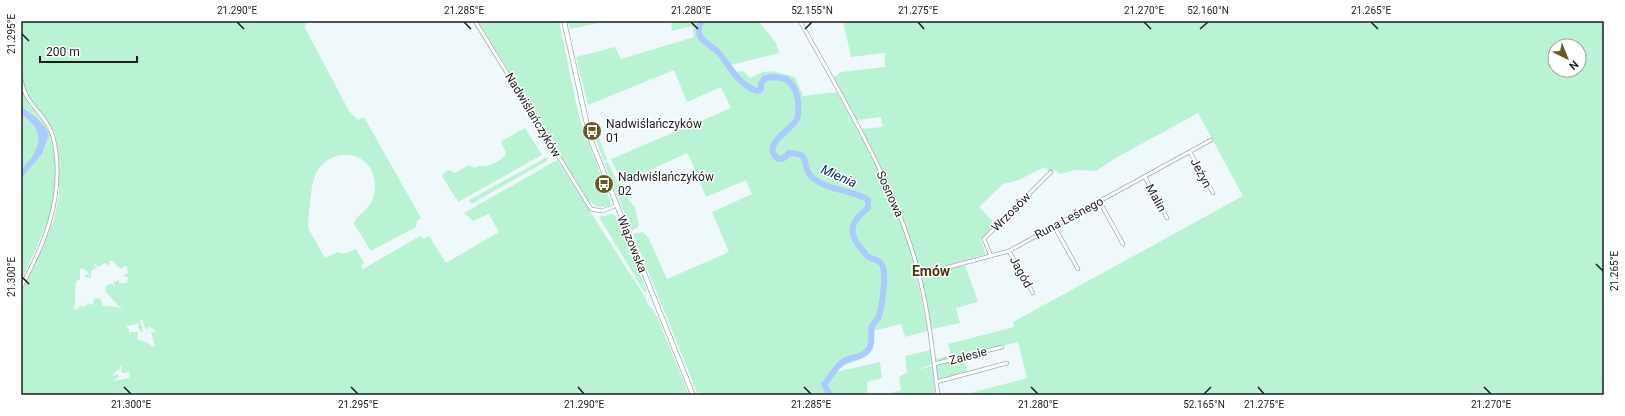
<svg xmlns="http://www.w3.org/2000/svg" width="1625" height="416" viewBox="0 0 1625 416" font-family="Roboto,sans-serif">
<rect width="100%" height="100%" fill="#eff9fb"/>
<path fill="#baf2d4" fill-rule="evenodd" d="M21 21H309L304 26 349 111 358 120 364 117 421 218 417 221 416 227 371 251 354 224C356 212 375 211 375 186 375 155 340 144 320 167 310 178 310 209 308 224L309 230 325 258 338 252 344 254 356 249 364 263 361 266 363 269 420 236 424 239 429 236 446 263 499 232 489 214 473 221 464 213 557 160 645 297 648 304 656 314 689 395H21V293L54 220 59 194V165L55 135 51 127 32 103 24 86 21 71ZM109 261H113L117 266 122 269 124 266 127 267 128 273 123 276 129 278 127 281 128 283H119V280L113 282 116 288 111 283 106 286 105 291 124 312 118 307 103 306 100 298 94 299 93 304 91 305 88 303 86 306 79 307 76 310 74 309C76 299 75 291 76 282L80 279V270L82 268 88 272 89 275H85V277L91 278V271L98 267 94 266 95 264 99 267 104 263 108 265 110 264ZM140 320H142L146 330 149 327 155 330V332H151L155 346 153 347 148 343 137 339 138 332H130L129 335V329L126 326 133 325V323L135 325 139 323 138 328 142 333 143 329 140 328H143ZM122 364 121 372 123 373 128 372 130 374 129 378 113 381 119 377 118 374 112 376 117 370 120 371 119 367H121Z
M478 21H559L579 117 611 203 609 206 598 207 589 201Z
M568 21H609L570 29Z
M671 21H766L760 23 776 43 779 53 731 65 735 72 743 71 750 78 763 72 772 71 795 77 803 96 837 92C859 133 883 174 900 218 914 255 920 293 928 331L905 337 901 324 873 331C873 335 874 337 874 341 873 358 850 363 838 368L836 372 880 362 882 378 867 382 868 395H698L633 234 643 232 649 239 667 279 729 252 712 212 752 194 746 180 706 197 688 153 622 182 611 159 731 108 721 87 687 102 674 70 588 105 576 57 615 47 621 59 694 37 692 26 672 31Z
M843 21H1604V395H963L1027 378 1018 342 936 363V359L951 355 948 344 1014 327 1013 322 1243 196 1198 113 1114 159 1096 171 1076 170 1060 174 1054 169 1049 172 1044 167 1019 180 1003 184 979 207 996 225 981 240 986 254 920 273 902 216 861 129 883 127 881 117 856 120 833 78 841 72 885 67V53L851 57ZM1555 46H1579V70H1555Z
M21 87 29 105 48 128 51 136 56 166 54 197 49 219 21 282V179L42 154 49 135 28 111 21 107Z
M21 114C48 132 40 150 21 170Z
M525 128 542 155 458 202 442 176 443 174 448 170 455 173 469 165 475 168C479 165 480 167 485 166 492 166 500 160 505 156L506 152 501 143 502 141Z
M598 135 607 159 604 162 595 137Z
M547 157V161L471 204 469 200Z
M608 162 618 184 635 208 639 226 632 231 604 163Z
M612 214 616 216 647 291 645 293 599 217Z
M965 265 978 302 956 308 960 323 932 329 921 277Z
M931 350 933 364 916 370 933 366 935 395H884L901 390 899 377 907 372 905 356Z
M964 358 967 372 938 380 936 366Z"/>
<path fill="#abcafe" d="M21 107C32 113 44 123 49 135L42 154 21 179V170C40 150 48 132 21 114Z"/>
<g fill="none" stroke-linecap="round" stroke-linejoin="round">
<path stroke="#abcafe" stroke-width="6" d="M702 21C699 25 698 31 700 36 703 42 711 46 716 50 730 64 736 84 757 91L761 89V84L765 78 775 77 786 79C793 84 797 92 798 101 798 107 799 114 797 119 791 131 760 144 778 159L784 158 789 153C811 154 801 161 809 174 822 191 857 190 868 200V208C852 221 846 231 861 248 864 251 866 256 869 257 874 260 879 259 882 265 887 275 882 305 879 316 878 320 873 322 872 326 870 333 873 340 870 347 865 358 853 356 844 361 835 367 832 376 824 384L830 395"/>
<g stroke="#a3acae" stroke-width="4.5">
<path id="minor" d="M475 21 591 209 602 211 617 205
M800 21C843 99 898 189 919 275 929 315 933 355 938 395
M21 80C26 105 41 110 50 129 54 136 55 145 56 153 62 202 44 245 21 287
M1190 152 1213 193
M1145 177 1167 218
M1100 202 1123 244
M1054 226 1078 269
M1009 251 1033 293
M991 256 984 239 1051 172
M919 275 1009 251 1211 140
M934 364 1002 347
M936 382 1007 363"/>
</g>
<g stroke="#a3acae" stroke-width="5.5">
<path id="secondary" d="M564 21 590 138 693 395"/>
</g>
<use href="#minor" stroke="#fff" stroke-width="3"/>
<use href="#secondary" stroke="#fff" stroke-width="4"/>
</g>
<path fill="none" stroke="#1b1e1f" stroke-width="1.5" d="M237 22 244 29M464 22 471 29M691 22 698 29M918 22 924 29M1144 22 1151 29M1371 22 1378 29M805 29 812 22M1200 29 1208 22M22 34 29 41M1596 264 1603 271M22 277 29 284M124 387 131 394M351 387 358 394M578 387 584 394M804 387 811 394M1031 387 1038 394M1258 387 1264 394M1484 387 1491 394M1204 394 1211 387"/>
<defs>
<g id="bus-disc" transform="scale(1)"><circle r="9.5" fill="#6b5726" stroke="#fff"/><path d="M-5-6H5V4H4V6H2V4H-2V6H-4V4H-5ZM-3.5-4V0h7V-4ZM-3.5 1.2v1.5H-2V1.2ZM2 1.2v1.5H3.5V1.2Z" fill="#fff"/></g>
</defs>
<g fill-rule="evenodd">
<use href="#bus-disc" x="592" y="131"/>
<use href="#bus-disc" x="604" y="184"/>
</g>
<g text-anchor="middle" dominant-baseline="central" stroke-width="3" stroke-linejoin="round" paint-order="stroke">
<g font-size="12" fill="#1b1e1f" stroke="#fff">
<text transform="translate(533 115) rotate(59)">Nadwiślańczyków</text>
<text transform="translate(1201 173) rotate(62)">Jeżyn</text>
<text transform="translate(890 194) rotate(66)">Sosnowa</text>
<text transform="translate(1156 198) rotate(61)">Malin</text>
<text transform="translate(1011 212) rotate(-45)">Wrzosów</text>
<text transform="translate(1069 218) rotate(-28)">Runa Leśnego</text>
<text transform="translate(632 244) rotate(68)">Wiązowska</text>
<text transform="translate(1021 272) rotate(61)">Jagód</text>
<text transform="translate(968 356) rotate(-15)">Zalesie</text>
</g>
<g font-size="12" fill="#1b1e1f" stroke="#fff" text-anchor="start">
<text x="606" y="124">Nadwiślańczyków<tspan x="606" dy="14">01</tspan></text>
<text x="618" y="177">Nadwiślańczyków<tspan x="618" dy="14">02</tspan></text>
</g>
<g font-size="13" font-style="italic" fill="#0e306c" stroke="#fff">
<text transform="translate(839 176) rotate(24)">Mienia</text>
</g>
<g font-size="14" font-weight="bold" fill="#483910" stroke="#fff">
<text x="931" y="271">Emów</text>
</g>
</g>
<rect width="1625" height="416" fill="none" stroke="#ffffff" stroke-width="44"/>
<g transform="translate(1567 58) rotate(137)"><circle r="19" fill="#ffffff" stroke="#a4a5a5"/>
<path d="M0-3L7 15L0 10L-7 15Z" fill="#6b5726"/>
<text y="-6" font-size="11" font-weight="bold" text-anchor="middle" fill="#1b1e1f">N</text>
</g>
<path d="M40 56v6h97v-6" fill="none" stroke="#1b1e1f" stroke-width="2"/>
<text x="46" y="56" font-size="12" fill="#1b1e1f" stroke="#ffffff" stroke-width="3" paint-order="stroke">200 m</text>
<rect x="22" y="22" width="1581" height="372" fill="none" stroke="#1b1e1f" stroke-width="1.5"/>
<g font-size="10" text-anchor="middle" fill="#1b1e1f">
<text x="237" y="14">21.290°E</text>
<text x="464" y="14">21.285°E</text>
<text x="691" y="14">21.280°E</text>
<text x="812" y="14">52.155°N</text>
<text x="918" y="14">21.275°E</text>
<text x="1144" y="14">21.270°E</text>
<text x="1208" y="14">52.160°N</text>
<text x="1371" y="14">21.265°E</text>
<text transform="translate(11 34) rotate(-90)" y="4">21.295°E</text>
<text transform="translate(1614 271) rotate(-90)" y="4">21.265°E</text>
<text transform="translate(11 277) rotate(-90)" y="4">21.300°E</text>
<text x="131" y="408">21.300°E</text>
<text x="358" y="408">21.295°E</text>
<text x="584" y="408">21.290°E</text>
<text x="811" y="408">21.285°E</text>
<text x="1038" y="408">21.280°E</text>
<text x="1204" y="408">52.165°N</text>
<text x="1264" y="408">21.275°E</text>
<text x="1491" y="408">21.270°E</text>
</g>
</svg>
